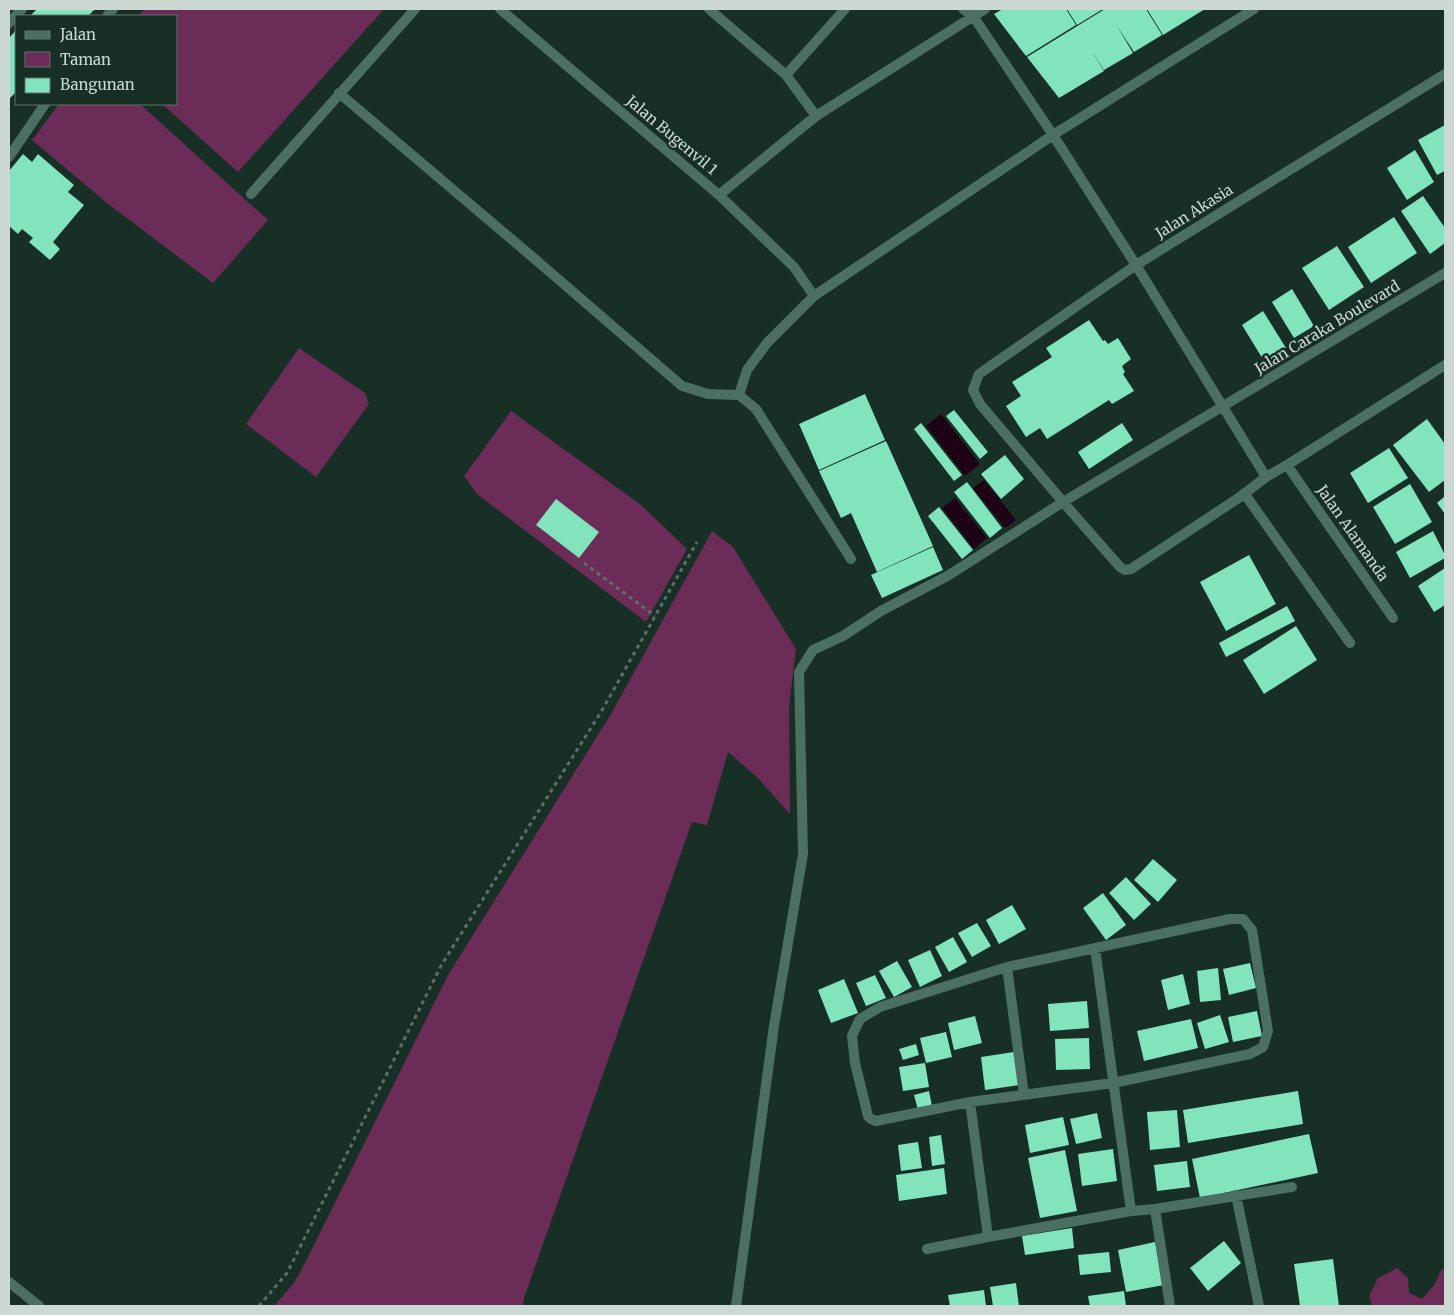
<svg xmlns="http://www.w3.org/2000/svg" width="1454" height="1315" viewBox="0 0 1454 1315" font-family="Merriweather,serif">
<rect width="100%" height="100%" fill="#182f25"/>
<path fill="#6c2c58" d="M145 9H384L238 172 162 104H176V16H138Z
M59 104H140L268 220 213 283 107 203 32 140Z
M299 348 365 393 369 404 316 477 246 424Z
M511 411 641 505 687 549 646 622 477 494 464 476Z
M712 531 733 547 796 649 789 706 790 814 758 778 728 752 707 825 692 822 524 1298 523 1306H274L294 1283 305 1263 448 975 611 714Z
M1397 1268 1408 1278 1409 1293 1422 1299 1435 1284 1441 1270 1445 1269V1306H1372L1369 1296 1378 1278Z"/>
<path fill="#1f0116" d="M941 414 980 464 965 476 926 426Z
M984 480 1016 520 1005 528 973 488Z
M955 498 987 538 974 549 942 508Z"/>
<path fill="#81e4bd" d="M37 9H95L88 16H30Z
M1003 9H1066L1076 25 1026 56 994 14Z
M1067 9H1103L1077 25Z
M1105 9H1146L1162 35 1134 52 1117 26 1133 53 1104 70 1091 50 1104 71 1059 98 1027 57Z
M1147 9H1205L1163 35Z
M16 30V92L9 99V38Z
M1445 125V171L1437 175 1418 140Z
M1415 150 1434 182 1407 200 1387 168Z
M23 154 32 162 38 154 74 185 68 192 84 205 53 242 60 249 50 260 29 242 33 238 22 229 18 234 9 226V171Z
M1423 196 1445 228V243L1430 254 1401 211Z
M1394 217 1417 253 1371 283 1348 247Z
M1337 246 1364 287 1329 310 1302 268Z
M1292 289 1314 326 1294 338 1272 302Z
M1263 311 1286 348 1264 361 1242 325Z
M1089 320 1103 341 1105 340 1108 344 1118 338 1131 359 1122 366 1125 372 1123 374 1134 391 1112 404 1109 400 1047 439 1040 428 1026 437 1006 406 1021 396 1012 382 1052 357 1046 348Z
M865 394 885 440 819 470 799 424Z
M954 410 988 452 980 459 946 416Z
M1427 419 1445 444V480L1429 492 1393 445Z
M921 423 962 475 954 481 914 429Z
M1122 423 1133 440 1089 469 1078 452Z
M886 441 933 546 877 572 851 513 841 518 819 471Z
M1389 448 1408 478 1368 503 1350 473Z
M1005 455 1024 479 1001 499 981 474Z
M967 482 1002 528 990 538 954 492Z
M1410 484 1432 522 1395 544 1373 507Z
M1445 496V514L1437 503Z
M556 499 599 532 579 558 536 525Z
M939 507 973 550 962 559 928 516Z
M1433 531 1445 555V558L1410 578 1396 552Z
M933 547 943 570 882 598 871 575Z
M1249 555 1276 604 1226 631 1200 582Z
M1445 568V605L1434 612 1418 586Z
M1287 606 1295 621 1226 657 1219 643Z
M1296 626 1317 660 1264 694 1243 660Z
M1153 859 1177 880 1158 902 1134 880Z
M1126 877 1151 904 1134 920 1109 893Z
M1103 893 1126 925 1106 940 1083 908Z
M1012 905 1026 929 999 944 986 920Z
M977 923 991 946 972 957 958 933Z
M953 937 967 962 949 972 935 947Z
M930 950 942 976 920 987 908 960Z
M897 961 912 987 894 997 879 971Z
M1250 963 1256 988 1229 995 1223 969Z
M1218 968 1221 1000 1200 1002 1197 971Z
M1183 974 1190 1004 1168 1010 1161 980Z
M875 975 886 998 866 1006 856 983Z
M844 979 858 1013 831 1023 818 990Z
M1087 1001 1089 1028 1050 1031 1048 1004Z
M1257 1011 1262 1036 1233 1042 1228 1017Z
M1220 1015 1229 1042 1205 1049 1197 1023Z
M975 1016 982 1043 954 1050 948 1023Z
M1191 1019 1198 1048 1144 1061 1137 1031Z
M946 1032 952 1057 926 1063 920 1038Z
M1089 1038 1090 1069 1056 1070 1055 1039Z
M916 1044 919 1055 903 1060 899 1049Z
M1014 1052 1019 1085 985 1090 981 1057Z
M925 1063 929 1087 903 1091 899 1067Z
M929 1091 932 1106 918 1110 914 1095Z
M1298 1091 1303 1124 1188 1143 1183 1110Z
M1177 1110 1180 1147 1150 1150 1147 1112Z
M1097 1113 1102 1138 1076 1144 1070 1119Z
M1063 1117 1069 1145 1030 1153 1025 1125Z
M1309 1134 1318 1173 1200 1198 1192 1159Z
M941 1135 945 1164 932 1166 929 1137Z
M918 1142 922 1168 901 1171 898 1145Z
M1113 1149 1117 1181 1082 1186 1078 1154Z
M1065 1150 1077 1211 1040 1218 1028 1158Z
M1187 1161 1190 1187 1157 1191 1154 1165Z
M944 1168 947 1194 899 1201 896 1175Z
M1072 1228 1074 1248 1025 1255 1022 1236Z
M1224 1241 1241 1263 1208 1291 1190 1268Z
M1155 1242 1164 1285 1126 1292 1118 1250Z
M1109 1252 1111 1272 1080 1275 1078 1255Z
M1333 1259 1339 1306H1300L1294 1264Z
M1016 1283 1019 1306H993L990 1287Z
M984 1290 986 1306H950L948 1295Z
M1124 1291 1126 1306H1090L1088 1296Z"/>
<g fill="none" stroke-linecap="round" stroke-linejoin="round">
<path stroke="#5c7067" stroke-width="3" stroke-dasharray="4 4" stroke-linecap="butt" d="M584 563 655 616
M259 1306 287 1273 442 964 601 712 697 542"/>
<path stroke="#4b7061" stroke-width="10" d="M500 9 719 195 794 267 814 296
M709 9 786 75 816 116
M963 9 973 16 1053 135 1136 265 1266 477
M107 16 113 9
M9 23 22 9
M1445 74 1136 265 979 374 973 390 980 404 1063 502 1120 567 1125 570 1131 569 1240 497 1266 477 1287 465 1445 365
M786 75 845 9
M339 93 543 266 682 386 708 394 739 395 756 409 851 559
M9 157 45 104
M251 194 415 9
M719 195 816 116 985 9
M739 395 747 370 767 343 814 296 1053 135 1254 9
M1287 465 1393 618
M1244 493 1350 643
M1230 919H1243L1252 930 1268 1031 1263 1047 1250 1054 1113 1083 970 1102 876 1121 871 1119 868 1116 855 1063 852 1036 860 1019 880 1007 1007 967Z
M1095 948 1131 1211
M1007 967 1024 1095
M970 1102 988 1237
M1236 1195 1259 1306
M1155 1209 1170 1306
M927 1249 988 1237 1131 1211 1155 1209 1292 1187
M9 1282 39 1306
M736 1306 774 1026 803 854 799 672 813 650 843 636 881 611 949 575 1063 502 1445 273"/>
</g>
<g text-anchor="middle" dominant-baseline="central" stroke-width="5" stroke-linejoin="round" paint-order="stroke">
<g font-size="15" fill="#cbd9d2" stroke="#182f25">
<text transform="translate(672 135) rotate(40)">Jalan Bugenvil 1</text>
<text transform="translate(1194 211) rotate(-32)">Jalan Akasia</text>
<text transform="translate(1327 327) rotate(-31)">Jalan Caraka Boulevard</text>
<text transform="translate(1353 533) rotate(55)">Jalan Alamanda</text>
</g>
</g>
<rect width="1454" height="1315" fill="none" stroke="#cbd9d2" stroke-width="20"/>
<rect x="15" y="15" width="162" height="90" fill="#182f25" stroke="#60736a"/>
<rect x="25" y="31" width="25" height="8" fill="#4b7061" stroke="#60736a"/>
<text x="60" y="40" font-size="15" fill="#cbd9d2">Jalan</text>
<rect x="25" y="52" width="25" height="15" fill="#6c2c58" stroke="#60736a"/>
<text x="60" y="65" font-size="15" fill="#cbd9d2">Taman</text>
<rect x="25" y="78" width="25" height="15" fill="#81e4bd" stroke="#60736a"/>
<text x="60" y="90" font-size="15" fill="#cbd9d2">Bangunan</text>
</svg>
